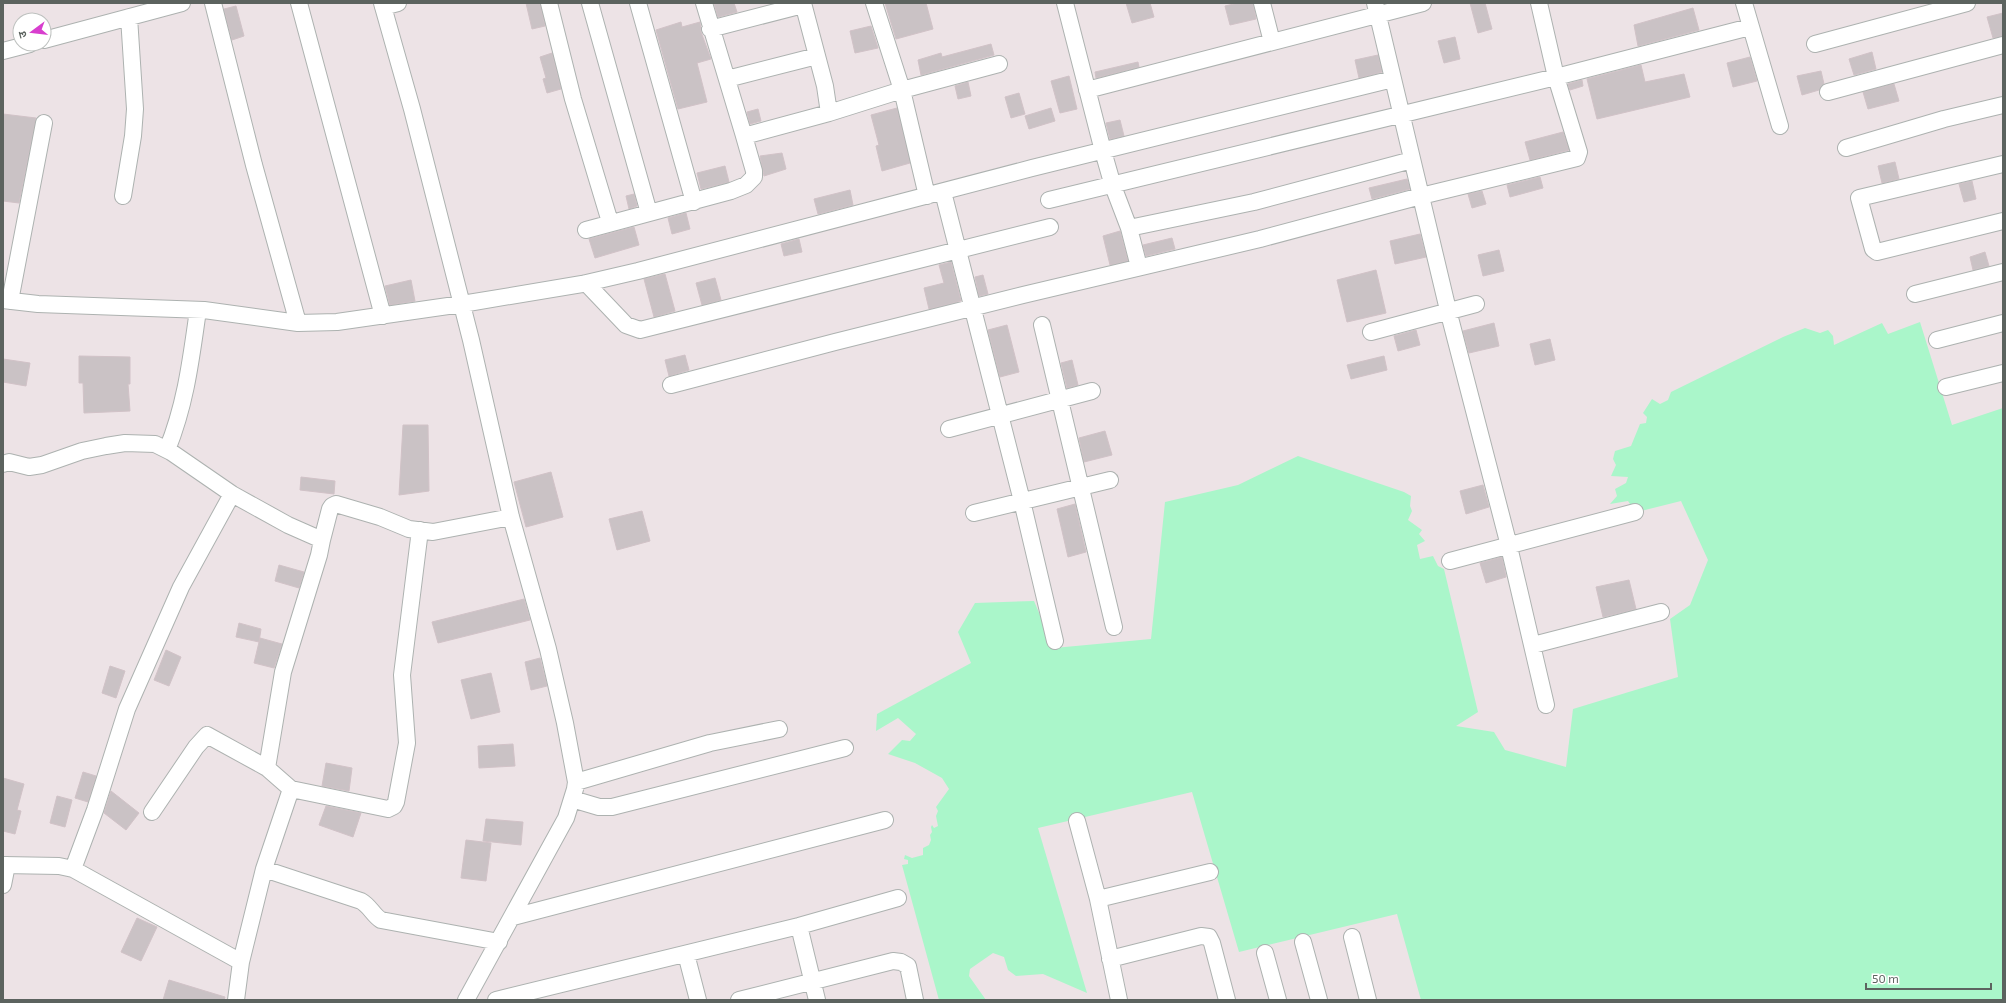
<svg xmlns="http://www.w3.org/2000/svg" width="2006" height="1003" viewBox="0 0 2006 1003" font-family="'Exo 2','Noto Sans Devanagari',sans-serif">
<rect width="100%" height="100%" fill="#ede3e6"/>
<path fill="#aaf6ca" d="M1920 322 1952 425 2003 408V1000H1421L1397 914 1239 952 1192 792 1038 828 1087 993 1043 974 1016 976 1008 970 1004 957 993 953 970 969 969 976 986 1000H939L902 865 908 864V860L904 859 905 855 912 858 923 855V848L929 845 931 840 930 835 932 832 931 827 932 825 934 828 938 826 936 816 938 811 936 807 949 789 942 778 915 763 888 754 902 740 910 741 916 734 898 718 876 731 877 714 971 663 958 632 975 603 1034 601 1054 648 1151 639 1165 502 1238 485 1298 456 1404 492 1411 496 1410 506 1412 511 1408 520 1422 530 1419 534 1425 541 1417 545 1420 559 1433 556 1438 566 1444 569 1478 712 1456 726 1494 732 1505 750 1566 767 1573 709 1678 677 1670 619 1690 605 1708 560 1681 501 1641 511 1634 510 1628 501 1610 504 1617 496 1615 489 1626 483 1628 477 1611 476 1616 465 1613 459 1615 451 1631 446 1640 424 1646 423 1647 417 1643 413 1652 399 1660 404 1668 400 1671 392 1783 337 1805 328 1820 333 1828 330 1833 336 1834 345 1882 323 1888 334Z"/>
<path fill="#cac2c5" stroke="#d1c2c7" d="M526 3H540L545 26 532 29Z
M714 3H734L737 12 718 17Z
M885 3H926L933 29 896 39Z
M1126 3H1150L1154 17 1132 23Z
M1238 3H1253L1256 19 1230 25 1225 6Z
M1470 3H1485L1492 29 1478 33Z
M236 6 244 36 232 40 224 9Z
M1693 8 1699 30 1638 46 1634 25Z
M2003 13V36L1993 38 1987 17Z
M681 22 682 27 700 22 701 32 711 59 697 63 707 102 678 109 656 30Z
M871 26 878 48 855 53 850 31Z
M1455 37 1460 59 1444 63 1438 41Z
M991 44 994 55 921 75 918 60 941 53 942 57Z
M1872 52 1876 69 1854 75 1849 59Z
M552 53 561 89 547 93 543 79 546 78 540 57Z
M1378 55 1382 72 1359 78 1355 60Z
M1750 57 1757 81 1733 87 1727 63Z
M1138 62 1139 67 1096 78 1095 72Z
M1641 65 1645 82 1684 74 1690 97 1597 119 1587 79Z
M1821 71 1824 84 1819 90 1802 95 1797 76Z
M1069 76 1077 109 1060 113 1051 81Z
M1582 80 1583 86 1570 90 1568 84Z
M968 82 971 96 958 99 955 86Z
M1894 84 1899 101 1868 109 1863 92Z
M1019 93 1025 114 1011 118 1005 97Z
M897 108 910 163 882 171 876 146 879 145 871 115Z
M1051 108 1055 121 1029 129 1025 116Z
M758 109 761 121 750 124 747 112Z
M3 114 36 118 19 203 3 201Z
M1120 120 1124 136 1110 139 1106 123Z
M1563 132 1569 150 1530 160 1525 142Z
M782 153 786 169 764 176 760 156Z
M1895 162 1899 179 1882 183 1878 166Z
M725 166 729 182 701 189 697 173Z
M1540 177 1543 188 1510 197 1507 185Z
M1407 179 1410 189 1372 199 1369 188Z
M1972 181 1976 199 1964 202 1959 184Z
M850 190 853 205 818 214 814 199Z
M1482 191 1486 204 1472 208 1468 194Z
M634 194 637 206 629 209 626 196Z
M686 213 690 229 672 234 668 218Z
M634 227 639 245 595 258 589 239Z
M1120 231 1128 261 1110 265 1103 236Z
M1420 234 1426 257 1395 264 1390 241Z
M1172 238 1175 249 1146 256 1143 245Z
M799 239 802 252 784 256 781 244Z
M1499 250 1504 271 1483 276 1478 255Z
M1985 252 1989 266 1973 270 1970 257Z
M951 262 961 301 929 309 924 288 944 283 939 265Z
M1376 270 1386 313 1347 322 1337 280Z
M665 274 675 311 654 317 644 279Z
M983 275 988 294 979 296 975 277Z
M715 278 721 300 702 305 696 283Z
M411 280 415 301 390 305 385 286Z
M1494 323 1499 346 1469 353 1463 331Z
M1007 325 1019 372 1000 377 988 330Z
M1416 330 1420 345 1398 351 1394 336Z
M1550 339 1555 360 1535 365 1530 344Z
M685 355 689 370 669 376 665 360Z
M79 356 130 357V384H128L130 411 84 413 83 383H79Z
M1384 356 1387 370 1351 379 1347 365Z
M3 359 30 363 26 386 3 382Z
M1072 360 1078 385 1067 388 1061 363Z
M403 425H428L429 491 399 495Z
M1105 431 1112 455 1084 462 1079 438Z
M551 472 563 517 526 527 514 482Z
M301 477 335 481 334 494 300 490Z
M1483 485 1489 507 1466 514 1460 491Z
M1075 504 1086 552 1068 557 1057 509Z
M642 511 650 541 617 550 609 519Z
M1502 557 1506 577 1486 583 1480 563Z
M279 565 304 572 299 588 275 581Z
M1629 580 1636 609 1603 617 1596 587Z
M524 599 530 620 438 643 432 622Z
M239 623 261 629 259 642 236 637Z
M260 638 282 644 274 668 254 663Z
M166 650 181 657 169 686 154 680Z
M540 658 547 686 531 690 525 662Z
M110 666 125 671 116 698 102 693Z
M491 673 500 712 471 719 461 680Z
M513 744 515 766 479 768 478 746Z
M326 763 352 768 349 791 322 786Z
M83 772 96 776 88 802 75 798Z
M3 778 24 784 17 810 21 811 15 834 3 831Z
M111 791 139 813 126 830 104 813Z
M57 796 72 800 65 827 50 823Z
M326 806 361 813 353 837 319 825Z
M486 819 523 822 521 845 483 841Z
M466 840 491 843 486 881 461 878Z
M137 918 157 927 141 961 121 952Z
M169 980 225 997 224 1000H163Z"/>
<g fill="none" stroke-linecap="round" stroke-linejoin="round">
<g stroke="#adb2b0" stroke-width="18">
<path id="minor" d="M213 3 254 165 298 323
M299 3 383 316
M382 3 412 109 471 340 511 517 548 649 565 723 576 782 575 789 566 818 466 1000
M549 3 573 99 610 222
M590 3 649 213
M638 3 694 202
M704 3 744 136
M874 3 902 90 927 196
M1065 3 1103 151 1113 186 1129 228 1139 267
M1262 3 1272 42
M1375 3 1448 310 1507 538 1546 705
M1744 3 1780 126
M383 7 398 3
M710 29 803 5
M44 40 182 3
M1815 44 1967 3
M3 51 30 44
M727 79 817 56
M1087 90 1423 3
M1828 92 2003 45
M829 113 902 90 999 64
M1846 148 1944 119 2003 105
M2003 164 1859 198 1873 249 1877 252 2003 221
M943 192 1022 501 1055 641
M123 196 133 136 135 109 129 17
M1049 200 1556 77 1750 27
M1129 228 1254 202 1412 160
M586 230 731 191 746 185 754 177V171L744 136 829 113 825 86 803 3
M586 283 626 325 640 330 1050 227
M1915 294 2003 272
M3 300 38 304 204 310 298 323 337 322 462 304 582 284 638 271 1032 168 1393 79
M10 301 44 123
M1042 325 1114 627
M1371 332 1476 304
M1937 340 2003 323
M671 385 835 342 1023 295 1260 239 1421 196 1577 158 1579 152 1556 77 1539 3
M1946 387 2003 373
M949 429 1092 391
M167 450C186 403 191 359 198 310
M3 464 9 462 29 467 42 465 82 451 106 446 125 443 155 444 171 452 232 494 288 525 322 540 319 555 283 672 267 768
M974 513 1110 480
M322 540 330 509 332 506 336 504 380 517 409 529 433 532 511 517
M1450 561 1635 512
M1533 645 1661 612
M576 782 710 743 779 729
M572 799 599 807H612L845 748
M152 812 196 747 207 735 267 768 291 789
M1077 821 1098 899 1119 1000
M3 865 59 866 73 869 241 962 236 1000
M73 869 95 810 127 709 181 587 232 494
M264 869 361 901C370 906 373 915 381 920L499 942
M3 885 7 865
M1098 899 1210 872
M513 917 885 820
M799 926 817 1000
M1352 937 1368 1000
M1303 942 1319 1000
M1265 953 1278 1000
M686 954 698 1000
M1110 959 1201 936 1209 937 1212 943 1227 1000
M241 962 264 869 291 789 388 809 394 806 396 802 407 743 402 675 420 530
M496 1000 799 926 898 898
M739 1000 893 961 901 962 908 966 915 1000"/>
</g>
<use href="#minor" stroke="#fff" stroke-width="16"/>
</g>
<rect width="2006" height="1003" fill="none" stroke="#5c635f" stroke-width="8"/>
<g transform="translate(32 32) rotate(255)"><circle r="19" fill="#ffffff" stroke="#bec1bf"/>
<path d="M0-3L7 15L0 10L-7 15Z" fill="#d83ece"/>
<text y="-6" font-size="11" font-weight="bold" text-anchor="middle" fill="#5c635f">उ</text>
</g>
<path d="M1866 983v6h125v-6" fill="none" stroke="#5c635f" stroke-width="2"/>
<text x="1872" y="983" font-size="12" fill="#5c635f" stroke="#ffffff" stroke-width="3" paint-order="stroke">50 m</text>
</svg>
